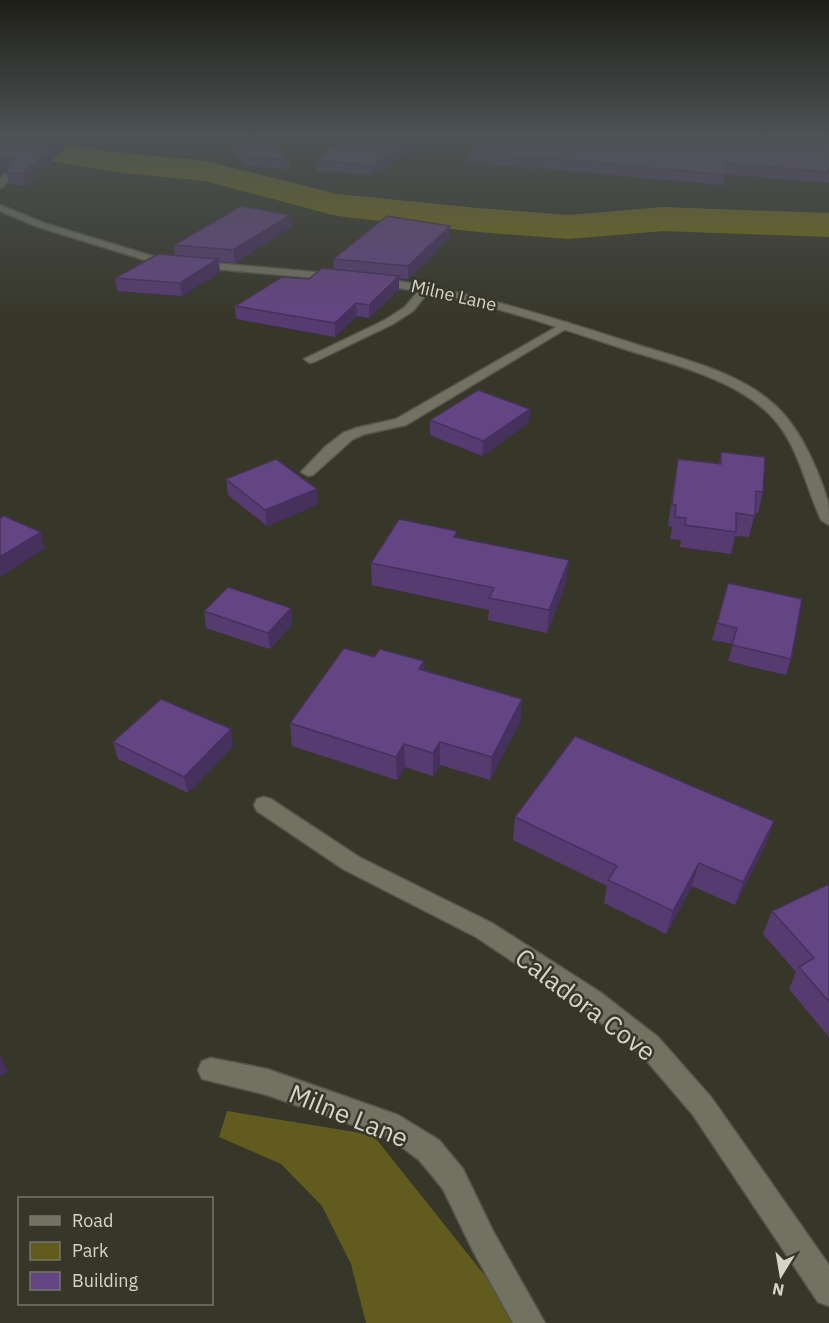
<svg xmlns="http://www.w3.org/2000/svg" width="829" height="1323" viewBox="0 0 829 1323" font-family="'IBM Plex Sans',sans-serif">
<rect width="100%" height="100%" fill="#373729"/>
<path fill="#615c1d" d="M227 1111 373 1135 490 1282 515 1323H366L351 1264 322 1206 281 1164 219 1137Z"/>
<g fill="none" stroke-linecap="round" stroke-linejoin="round">
<path fill="#736c15" fill-rule="evenodd" d="M0 135 124 153 206 161 337 194 478 208 568 215 663 207 829 213V237L663 231 568 239 478 232 337 216 205 181 124 173 0 153Z"/>
<g stroke="#555549" stroke-width="3">
<path id="lane" d="M427 284 432 287 413 311 393 324 314 362 310 363 304 359 385 320 405 307 423 285Z
M565 322 569 323V327L406 425 365 434 353 439 313 475 308 476 301 472 325 447 343 433 356 428 396 419Z"/>
</g>
<g stroke="#555549" stroke-width="3">
<path id="street" d="M9 168 16 170 3 187 0 188V179Z
M0 205 44 223 159 258 337 274 342 277 337 280 158 264 38 227 0 211Z
M376 278C464 289 547 316 632 343 677 358 732 369 770 401 798 423 818 468 828 502 829 509 829 517 829 525L821 520C806 487 798 445 773 418 737 378 667 363 618 347 560 328 503 309 444 295 420 290 396 289 372 283L371 281Z
M264 797 271 799 359 857 492 923 600 992 658 1037 711 1097 829 1265V1306L818 1302 693 1115 640 1053 582 1008 476 937 343 869 257 811 254 805 257 799Z
M211 1058 267 1069 398 1115 439 1140 463 1169 493 1231 545 1323H513L473 1251 443 1189 419 1160 390 1138 267 1095 202 1079 198 1070 202 1061Z"/>
</g>
<use href="#lane" fill="#727263" fill-rule="evenodd"/>
<use href="#street" fill="#727263" fill-rule="evenodd"/>
</g>
<path fill="#563b71" d="M0 135H79L25 186 9 183 6 172 10 166Z
M222 135H267L289 160V169L244 166 222 137Z
M438 135 373 175 317 171 316 161Z
M489 135H829V183L725 174 723 185 537 168 535 169 468 162V152Z
M290 215 291 227 235 263 219 261 220 272 182 296 117 291 115 278 175 255 174 245Z
M449 238 408 279 399 278V289L369 318 357 316 335 337 236 319 235 306 334 269 333 259Z
M530 409 528 423 482 456 430 435V420Z
M721 452 763 492 758 513H755L749 537 735 536 731 554 680 547 681 540 670 539 672 527 668 526 674 481 678 459 719 464Z
M226 479 318 504 267 526 228 495Z
M457 538 566 583 547 633 488 620 489 610 372 585 371 563Z
M728 583 791 659 786 675 728 661 733 644 712 640Z
M291 608 292 624 270 649 206 628 204 611Z
M424 671 522 699 520 722 490 780 440 765 433 776 405 767 397 780 292 746 290 723Z
M113 742 233 746 188 793 118 759Z
M515 817 774 821 765 845 735 905 692 886 666 934 604 903 607 886 513 840Z
M829 884V1037L789 989 796 972 763 934 772 911Z"/>
<path fill="#46305c" d="M65 135H79L25 186 22 174Z
M422 135H438L373 175V165Z
M7 155 10 166 0 176V162Z
M537 157V168L535 169 536 159Z
M290 215 291 227 235 263 233 250Z
M450 226 449 238 408 279V266Z
M218 259 220 272 182 296 180 283Z
M399 276V289L369 318V305Z
M356 303 357 316 335 337V323Z
M530 409 528 423 482 456 483 441Z
M317 489 318 504 267 526 265 510Z
M41 532 45 548 0 577V557Z
M569 560 566 583 547 633 549 610Z
M291 608 292 624 270 649 268 633Z
M424 661V684L419 669Z
M522 699 520 722 490 780 492 757Z
M231 729 233 746 188 793 184 777Z
M440 742V765L433 776V753Z
M404 744 405 767 397 780 396 757Z
M774 821 765 845 735 905 743 882Z
M699 863 692 886 666 934 673 911Z
M0 1054 8 1071 0 1076Z"/>
<path fill="#644583" stroke="#46305c" stroke-width="1.5" d="M0 135H65L22 174 6 172 15 158 7 155 0 162Z
M226 135H267L289 160 243 157Z
M343 135H422L373 165 316 161Z
M489 135H687L829 143V172L726 163 725 175 537 157 536 159 468 152Z
M241 206 290 215 233 250 174 245Z
M387 216 450 226 408 266 333 259Z
M158 254 218 259 180 283 115 278Z
M322 268 399 276 369 305 356 303 335 323 235 306 282 277 309 279Z
M478 390 530 409 483 441 430 420Z
M721 452 765 457 763 492 756 491 755 516 736 513V532L685 525 686 518 675 517 676 505 672 504 678 459 721 464Z
M276 459 317 489 265 510 226 479Z
M4 516 41 532 0 557V518Z
M399 519 457 531 454 537 569 560 549 610 489 598 494 588 371 563Z
M728 583 802 599 791 659 732 645 737 628 717 623Z
M228 587 291 608 268 633 204 611Z
M344 648 374 657 380 649 424 661 419 669 522 699 492 757 440 742 433 753 404 744 396 757 290 723Z
M161 699 231 729 184 777 113 742Z
M575 736 774 821 743 882 699 863 673 911 608 880 617 866 515 817Z
M829 884V1002L799 967 814 958 772 911Z"/>
<linearGradient id="sky" x2="0" y2="1"><stop stop-color="#1e1e17"/><stop offset="0.42" stop-color="#4d5354"/><stop offset="1" stop-color="#4d5354" stop-opacity="0"/></linearGradient>
<rect width="829" height="320" fill="url(#sky)"/>
<g text-anchor="middle" dominant-baseline="central" stroke-width="5" stroke-linejoin="round" paint-order="stroke">
<g font-size="18" fill="#d4d4cb" stroke="#373729">
<text transform="translate(454 295) rotate(13)">Milne Lane</text>
</g>
<g font-size="26" fill="#d4d4cb" stroke="#373729">
<text transform="translate(586 1004) rotate(37)">Caladora Cove</text>
<text transform="translate(349 1115) rotate(22)">Milne Lane</text>
</g>
</g>
<rect x="18" y="1197" width="195" height="108" fill="#373729" stroke="#76766a" stroke-width="1.5"/>
<rect x="30" y="1216" width="30" height="9" fill="#727263" stroke="#76766a" stroke-width="1.5"/>
<text x="72" y="1227" font-size="18" fill="#d4d4cb">Road</text>
<rect x="30" y="1242" width="30" height="18" fill="#615c1d" stroke="#76766a" stroke-width="1.5"/>
<text x="72" y="1257" font-size="18" fill="#d4d4cb">Park</text>
<rect x="30" y="1272" width="30" height="18" fill="#644583" stroke="#76766a" stroke-width="1.5"/>
<text x="72" y="1287" font-size="18" fill="#d4d4cb">Building</text>
<g transform="translate(781 1275) rotate(191)" stroke="#373729" stroke-width="4.5" paint-order="stroke">
<path d="M0-4.5L10 22L0 15L-10 22Z" fill="#d4d4cb"/>
<text y="-9" font-size="16" font-weight="bold" text-anchor="middle" fill="#d4d4cb">N</text>
</g>
</svg>
